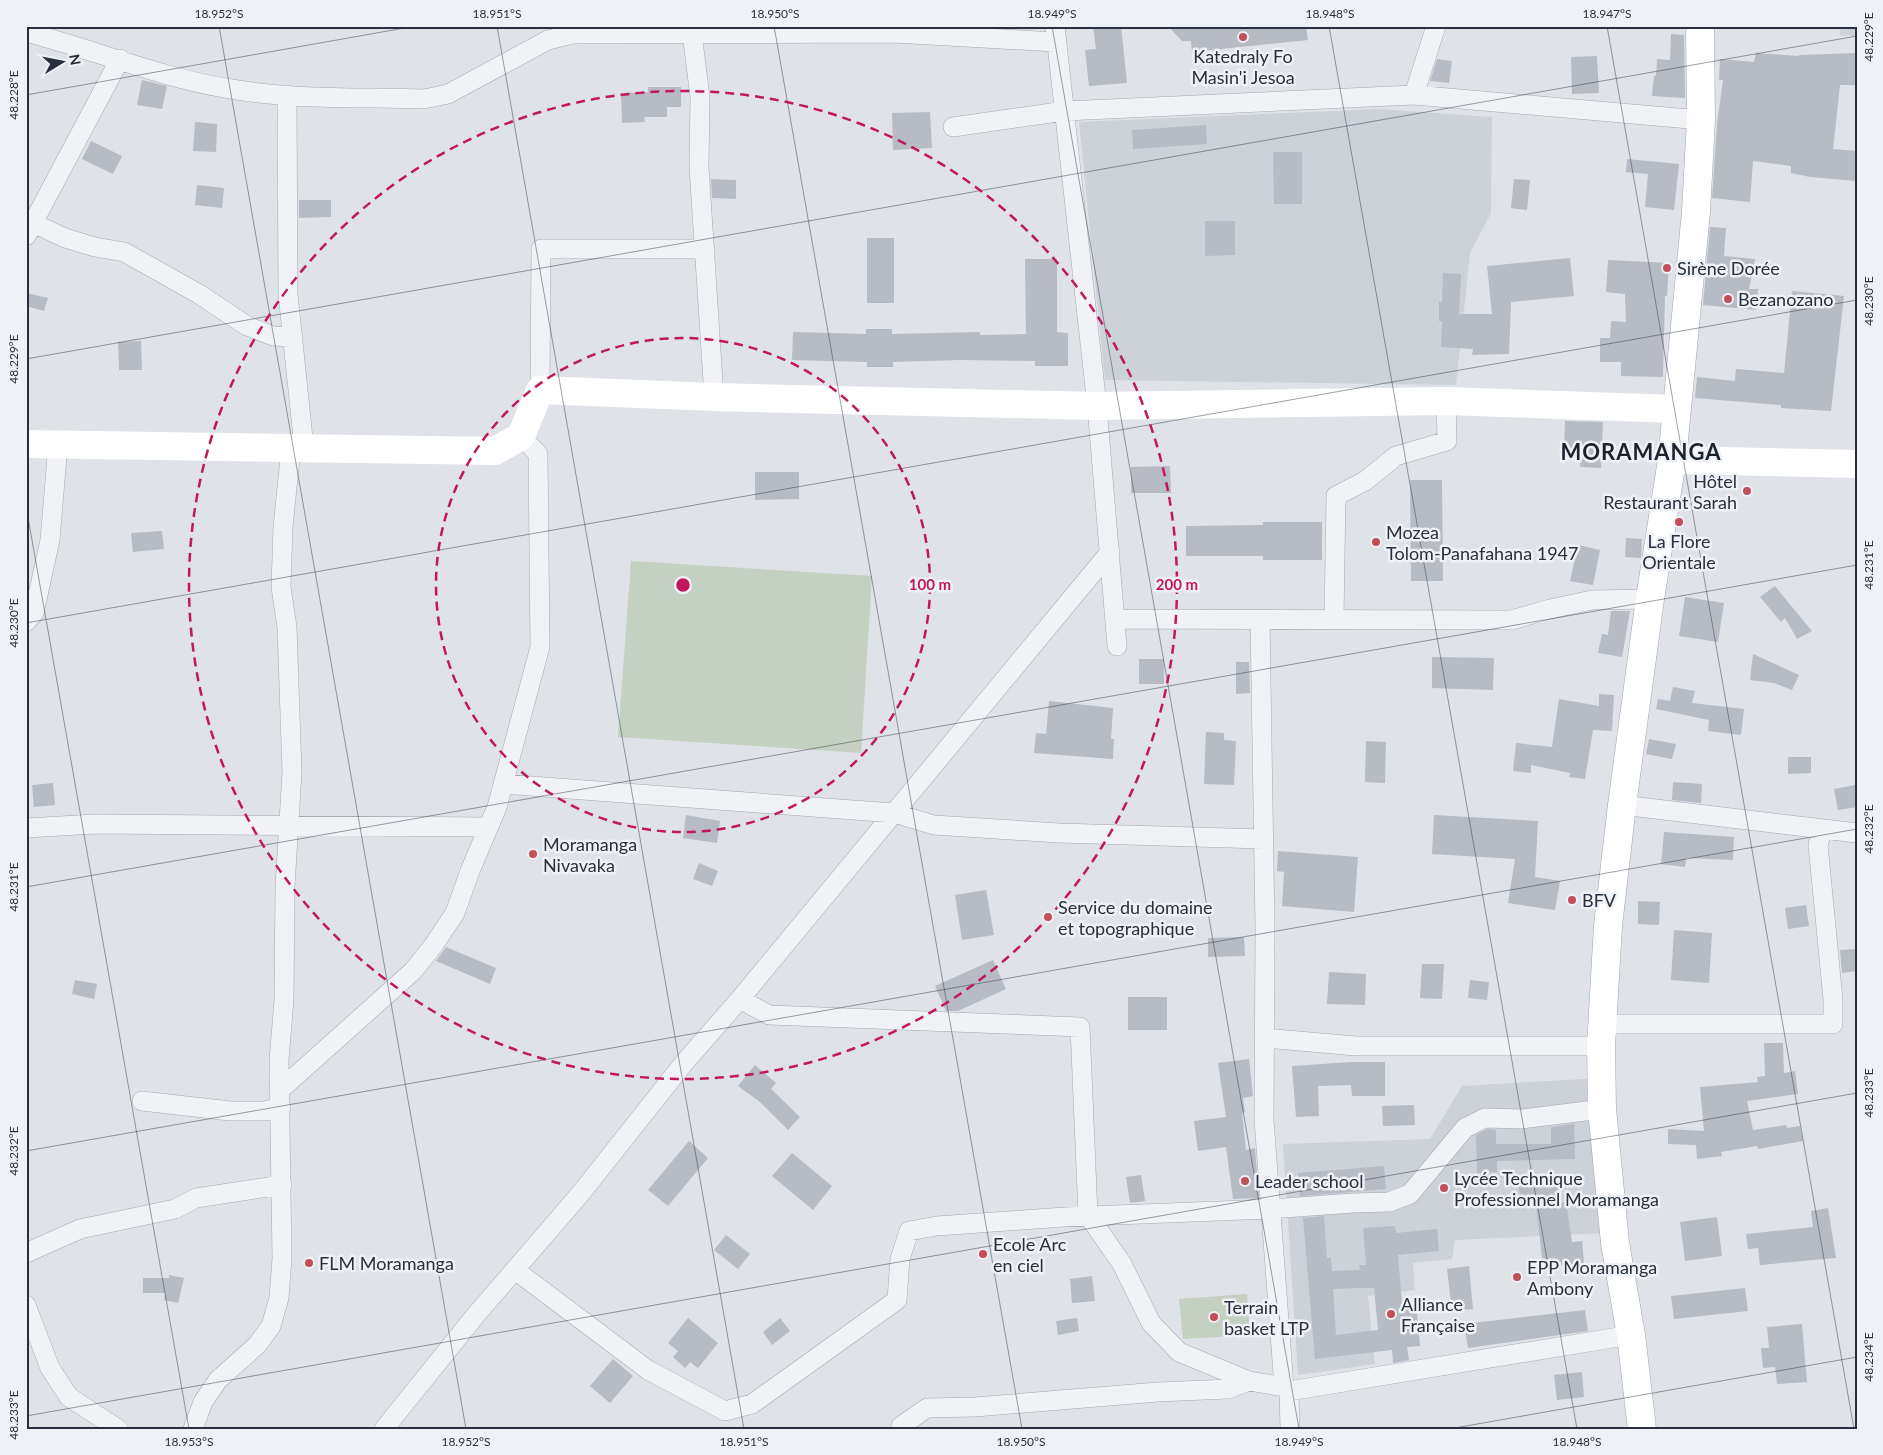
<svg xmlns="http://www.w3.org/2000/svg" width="1883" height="1455" viewBox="0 0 1883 1455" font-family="Lato,sans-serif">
<rect width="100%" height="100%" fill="#dfe2e7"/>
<path fill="#cdd1d8" d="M1841 26H1857V36L1840 35Z
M1377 109 1492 117 1491 213 1470 253 1456 385 1105 380 1079 122Z
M1602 1078 1603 1233 1455 1240 1452 1259 1413 1263 1415 1290 1368 1296 1375 1364 1298 1375 1283 1144 1430 1139 1462 1086Z"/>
<path fill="#c4d0c1" d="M631 561 872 576 861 753 618 737Z
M1247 1294 1250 1335 1183 1339 1179 1299Z"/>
<path fill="#b7bbc3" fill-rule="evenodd" d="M1093 26H1121L1127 83 1089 86 1085 50 1096 49Z
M1168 26H1306L1308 40 1192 52 1191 41H1182Z
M1671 34 1684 35 1685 98 1652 96 1654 76H1656L1657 59 1670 60Z
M1756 53 1799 56V55L1857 53V85H1840L1833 149 1857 151V181L1810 177 1791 173V166L1753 161 1750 202 1712 198 1717 124 1723 80H1719L1720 59 1754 62Z
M1597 56 1599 93 1572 94 1571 57Z
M1437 59 1452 61 1449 83 1430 81Z
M142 80 167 86 162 109 137 105Z
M648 87H681V107H667V117H644L645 122 622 123 621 93 648 92Z
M930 112 932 148 893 150 892 113Z
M195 122 217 124 216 152 193 151Z
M1206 125 1207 144 1133 149 1132 130Z
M91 141 122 156 113 174 82 159Z
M1273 152H1302V204H1274Z
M1627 159 1679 164 1674 210 1645 207 1648 174 1626 172Z
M711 179 736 180V199L712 198Z
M1514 179 1530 180 1527 210 1511 208Z
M197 185 224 188 222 208 195 205Z
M299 200H331V217L299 218Z
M1205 221H1235V255L1205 256Z
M1710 227 1726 228 1724 256 1755 259 1749 289H1758L1756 310 1703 305Z
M867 238H894V303H867Z
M1570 258 1574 296 1511 302 1509 354 1472 355 1473 349 1441 347 1442 321H1439V302H1442L1443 273 1461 274 1459 314H1492L1487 266Z
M1025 259H1057V332L1068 333V366H1035V361L959 360 893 362V367H867V362L792 360 793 332 866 334V329H892V334L980 332V335L1026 334Z
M1608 260 1669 263 1667 296H1665L1663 377 1621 376V362H1600V338H1610L1611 321 1626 322 1625 294 1606 292Z
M1792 291 1844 296 1831 411 1781 408V405L1695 398 1697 377 1735 381 1736 369 1784 373Z
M26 293 48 298 44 311 26 306Z
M141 341 142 370H119L118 342Z
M1565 421 1603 422 1601 468 1580 467 1581 450 1564 449Z
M1170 466 1171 493H1131V467Z
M755 472H799V499L755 500Z
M1410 480H1442L1443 581H1411Z
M1263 522H1322V560H1263V556H1186V526L1263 525Z
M162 531 164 549 133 552 131 533Z
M1626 538 1642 539 1641 558 1625 557Z
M1578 545 1600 550 1593 585 1570 581Z
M1775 586 1783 596 1812 631 1797 639 1785 618 1781 622 1760 597Z
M1685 597 1724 603 1718 642 1679 636Z
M1611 611H1630L1622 657 1598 653 1602 634 1608 635Z
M1753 654 1799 675 1792 690 1774 683 1750 680Z
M1432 657 1494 658 1493 690 1432 688Z
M1139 659H1164V684H1139Z
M1236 662H1249L1250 693 1236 694Z
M1673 687 1695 691 1692 703 1744 709 1741 735 1708 731 1709 720 1656 709 1658 699 1670 701Z
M1599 694 1614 695 1612 731 1593 730 1585 779 1569 777 1570 773 1531 765V773L1513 771 1516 743 1552 747 1559 699 1599 706Z
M1049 701 1113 708 1111 739H1114L1113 759 1034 753 1036 733 1046 734Z
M1206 732 1224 733V740L1236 741 1234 785 1204 784Z
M1649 739 1676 744 1672 759 1646 754Z
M1366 741 1386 742 1385 783 1365 782Z
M1788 757H1811V773L1788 774Z
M1673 782 1702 784 1701 803 1672 800Z
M53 783 55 805 34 807 32 785Z
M1855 785 1857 807 1838 810 1834 789Z
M686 815 720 821 717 843 683 838Z
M1434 815 1538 821 1535 877 1560 881 1555 910 1508 903 1515 859 1432 854Z
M1664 832 1734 837 1733 860 1686 858 1685 867 1661 864Z
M1278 851 1358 857 1354 912 1282 906 1284 872 1277 871Z
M699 863 718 871 712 886 693 879Z
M986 890 994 935 962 940 955 895Z
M1638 901 1660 902 1659 925 1638 924Z
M1806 905 1809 926 1788 929 1785 908Z
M1674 930 1712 933 1709 983 1671 980Z
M1244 937 1245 956 1208 957V938Z
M446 947 496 968 490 984 436 961Z
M1857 949V971L1842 973 1840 950Z
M993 960 1006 989 958 1011H946L935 986Z
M1422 964H1444L1442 999 1420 998Z
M1329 972 1366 974 1365 1005 1327 1004Z
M75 980 97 984 94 999 72 994Z
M1470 980 1489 982 1487 1000 1468 998Z
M1128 997H1167V1030H1128Z
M1764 1043H1783L1784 1073 1795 1071 1798 1094 1747 1101 1753 1130 1786 1125 1787 1128 1800 1126 1803 1141 1758 1149 1757 1146 1721 1152 1722 1156 1697 1159 1696 1145 1668 1144V1129L1704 1131 1700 1087 1758 1082 1757 1077 1765 1076Z
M1249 1059 1253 1096 1243 1098 1245 1112 1242 1113 1246 1150 1255 1148 1259 1198 1233 1199 1226 1147 1198 1151 1194 1121 1226 1117 1218 1063Z
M1351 1062H1385V1096H1352L1351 1085 1318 1086 1319 1116 1296 1117 1292 1066Z
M755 1065 776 1083 771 1089 800 1117 788 1130 760 1102 738 1086Z
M1414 1105 1415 1125 1383 1126 1382 1106Z
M1574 1124 1575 1159 1497 1161V1172L1477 1173 1476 1135 1488 1129 1496 1130V1144H1551V1127Z
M689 1141 708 1158 668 1206 648 1190Z
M792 1153 832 1186 813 1210 772 1176Z
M1384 1166 1386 1189 1300 1196 1298 1173Z
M1141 1175 1145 1201 1130 1203 1126 1177Z
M1556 1178 1560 1203 1566 1202 1572 1242 1582 1241 1584 1264 1543 1267 1536 1204 1522 1206 1518 1184Z
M1828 1208 1836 1258 1760 1265 1758 1248 1748 1249 1746 1234 1813 1227 1811 1211Z
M1324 1216 1327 1258H1331L1332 1271 1360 1270 1359 1265H1366L1363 1228 1395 1226 1396 1233 1437 1229 1439 1251 1398 1255 1402 1303 1416 1302 1420 1346 1407 1347 1409 1360 1393 1363 1392 1350 1315 1359 1303 1218ZM1360 1288H1374L1378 1330 1336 1335 1333 1289Z
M1717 1217 1722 1256 1685 1261 1680 1222Z
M726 1235 750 1254 738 1269 714 1250Z
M1469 1266 1473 1309 1452 1311 1447 1269Z
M169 1275 184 1278 178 1303 164 1300 165 1293H143V1278H169Z
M1092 1276 1095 1301 1072 1303 1070 1279Z
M1745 1288 1748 1311 1674 1319 1671 1296Z
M1585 1310 1588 1331 1468 1348 1464 1324Z
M688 1318 718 1343 698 1368 690 1362 685 1368 673 1357 678 1351 668 1343Z
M780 1318 790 1331 772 1345 763 1332Z
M1077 1318 1079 1331 1058 1335 1056 1321Z
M1802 1324 1807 1382 1777 1384 1775 1367 1763 1368 1761 1348H1769L1767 1327Z
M613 1359 633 1376 610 1403 590 1386Z
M1582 1372 1584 1397 1557 1400 1554 1375Z"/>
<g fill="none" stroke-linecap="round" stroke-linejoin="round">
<g stroke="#a5a9b0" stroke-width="20">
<path id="street" d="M1055 26 1097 406 1117 646
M26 32C95 50 161 78 231 89 294 100 360 97 424 99L448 94 548 40 573 34 894 33 1056 42
M692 33 700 97 699 167 714 397
M287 95 288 294 304 448
M1414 95 1436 26
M953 127 1065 111 1414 95 1701 120
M33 223 65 238 95 247 124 252 199 294 247 326 273 336 293 337
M26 236 120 59
M540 390 541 249H705
M1115 619 1511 620 1550 609 1592 600 1650 599
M1260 620 1265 927 1264 1120 1284 1387 1289 1391 1290 1429
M1334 620 1336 496 1365 481 1396 456 1447 441 1446 401
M26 622 34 613 50 540 58 445
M503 784 894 813 934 825 1059 833 1263 839
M1622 805 1857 833
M26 828 95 824 488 827
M740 999 769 1015 1080 1027 1088 1215 1122 1264 1151 1323 1179 1352 1249 1381 1284 1387
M1602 1024H1833V999L1818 845 1823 829
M1264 1038 1356 1046H1601
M280 1090 413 971 433 946 455 913 470 871 497 807 540 647 538 454 521 436
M142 1101 230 1111H265L281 1107
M26 1253 80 1229 175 1209 196 1198 282 1185
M515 1270 648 1370 725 1411 752 1404 897 1300 900 1259 909 1231 937 1226 1064 1217 1270 1209 1353 1203 1389 1202 1410 1194 1465 1128 1485 1118 1522 1119 1602 1109
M26 1305 50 1368 69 1397 118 1429
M1289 1391 1631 1335
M901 1426 927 1408 975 1407 1158 1392 1228 1389 1249 1381
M193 1429 203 1402 218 1380 257 1345 271 1326 279 1298 282 1258 279 1060 284 1000 285 887 292 772 287 627 281 587 283 527 291 448
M384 1429 475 1316 581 1193 684 1063 740 999 1110 552"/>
</g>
<g stroke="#9fa6b1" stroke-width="29">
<path id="primary" d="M1642 1429 1631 1335 1615 1243 1602 1109 1601 1046 1608 926 1622 805 1650 599 1672 460 1696 212 1701 120 1700 26"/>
</g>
<use href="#street" stroke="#f1f2f6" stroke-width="19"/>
<path stroke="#fff" stroke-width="28" d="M26 444 495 451 521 436 540 390 714 397 1097 406 1446 401 1676 409
M1672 460 1857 464"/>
<use href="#primary" stroke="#fff" stroke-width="28"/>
</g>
<path fill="none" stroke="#292f3c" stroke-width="1" stroke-opacity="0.45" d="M219 26 466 1429M497 26 744 1429M774 26 1022 1429M1052 26 1299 1429M1329 26 1577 1429M1607 26 1854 1429M26 95 416 26M26 359 1857 36M26 506 189 1429M26 623 1857 300M26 887 1857 565M26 1151 1857 829M26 1416 1857 1093M1449 1429 1857 1357"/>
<g fill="none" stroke="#c2185b" stroke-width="2.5" stroke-dasharray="9 6">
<circle cx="683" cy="585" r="247"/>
<circle cx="683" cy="585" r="494"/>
</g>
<g fill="#c24e5a" stroke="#eef1f5" stroke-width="2">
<circle cx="1243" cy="37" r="5"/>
<circle cx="1667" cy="268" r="5"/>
<circle cx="1728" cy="299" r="5"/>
<circle cx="1747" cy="491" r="5"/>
<circle cx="1679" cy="522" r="5"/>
<circle cx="1376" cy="542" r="5"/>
<circle cx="533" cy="854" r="5"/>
<circle cx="1572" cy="900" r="5"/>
<circle cx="1048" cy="917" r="5"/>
<circle cx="1245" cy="1181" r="5"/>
<circle cx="1444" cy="1188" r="5"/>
<circle cx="983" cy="1254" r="5"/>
<circle cx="309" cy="1263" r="5"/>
<circle cx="1517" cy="1277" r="5"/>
<circle cx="1391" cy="1314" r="5"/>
<circle cx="1214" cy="1317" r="5"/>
</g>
<g text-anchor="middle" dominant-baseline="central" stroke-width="5" stroke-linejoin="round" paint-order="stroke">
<g font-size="18" fill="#292f3c" stroke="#eef1f5" text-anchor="start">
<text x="1243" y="56" text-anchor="middle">Katedraly Fo<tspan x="1243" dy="21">Masin'i Jesoa</tspan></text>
<text x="1677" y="268">Sirène Dorée</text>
<text x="1738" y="299">Bezanozano</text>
<text x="1737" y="481" text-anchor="end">Hôtel<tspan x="1737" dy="21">Restaurant Sarah</tspan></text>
<text x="1386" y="532">Mozea<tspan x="1386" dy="21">Tolom-Panafahana 1947</tspan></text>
<text x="1679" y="541" text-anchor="middle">La Flore<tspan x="1679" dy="21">Orientale</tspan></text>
<text x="543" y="844">Moramanga<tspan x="543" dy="21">Nivavaka</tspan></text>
<text x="1582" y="900">BFV</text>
<text x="1058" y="907">Service du domaine<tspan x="1058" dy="21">et topographique</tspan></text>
<text x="1454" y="1178">Lycée Technique<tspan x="1454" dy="21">Professionnel Moramanga</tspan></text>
<text x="1255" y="1181">Leader school</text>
<text x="993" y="1244">Ecole Arc<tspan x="993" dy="21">en ciel</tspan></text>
<text x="319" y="1263">FLM Moramanga</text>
<text x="1527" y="1267">EPP Moramanga<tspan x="1527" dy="21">Ambony</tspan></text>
<text x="1401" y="1304">Alliance<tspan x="1401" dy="21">Française</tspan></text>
<text x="1224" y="1307">Terrain<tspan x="1224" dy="21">basket LTP</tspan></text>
</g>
<g font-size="22" font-weight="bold" letter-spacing="1" fill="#1b212d" stroke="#eef1f5">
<text x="1641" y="451">MORAMANGA</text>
</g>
</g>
<circle cx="683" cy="585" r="8" fill="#c2185b" stroke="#eef1f5" stroke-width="2.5"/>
<g font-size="15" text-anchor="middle" font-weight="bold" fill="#c2185b" stroke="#eef1f5" stroke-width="5" stroke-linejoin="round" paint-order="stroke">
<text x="930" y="590">100 m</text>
<text x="1177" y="590">200 m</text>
</g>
<rect width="1883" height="1455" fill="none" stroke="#eef1f5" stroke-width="55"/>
<g transform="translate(62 62) rotate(80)" stroke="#eef1f5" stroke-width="4" paint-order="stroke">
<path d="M0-4L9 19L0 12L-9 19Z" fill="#292f3c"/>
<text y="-8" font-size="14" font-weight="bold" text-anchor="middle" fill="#292f3c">N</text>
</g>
<rect x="28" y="28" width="1828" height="1400" fill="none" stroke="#292f3c" stroke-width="2"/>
<g font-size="12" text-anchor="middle" fill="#292f3c">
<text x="219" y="18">18.952°S</text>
<text x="497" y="18">18.951°S</text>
<text x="775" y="18">18.950°S</text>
<text x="1052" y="18">18.949°S</text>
<text x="1330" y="18">18.948°S</text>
<text x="1607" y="18">18.947°S</text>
<text transform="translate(1869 37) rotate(-90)" y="4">48.229°E</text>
<text transform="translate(14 95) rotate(-90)" y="4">48.228°E</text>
<text transform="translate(1869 301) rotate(-90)" y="4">48.230°E</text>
<text transform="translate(14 359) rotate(-90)" y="4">48.229°E</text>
<text transform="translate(1869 565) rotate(-90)" y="4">48.231°E</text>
<text transform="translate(14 623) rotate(-90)" y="4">48.230°E</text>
<text transform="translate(1869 829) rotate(-90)" y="4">48.232°E</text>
<text transform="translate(14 887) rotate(-90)" y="4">48.231°E</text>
<text transform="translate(1869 1093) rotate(-90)" y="4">48.233°E</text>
<text transform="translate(14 1151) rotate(-90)" y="4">48.232°E</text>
<text transform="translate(1869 1357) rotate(-90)" y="4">48.234°E</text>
<text transform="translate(14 1415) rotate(-90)" y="4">48.233°E</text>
<text x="189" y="1446">18.953°S</text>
<text x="466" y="1446">18.952°S</text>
<text x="744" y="1446">18.951°S</text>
<text x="1021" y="1446">18.950°S</text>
<text x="1299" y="1446">18.949°S</text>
<text x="1577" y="1446">18.948°S</text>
</g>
</svg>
